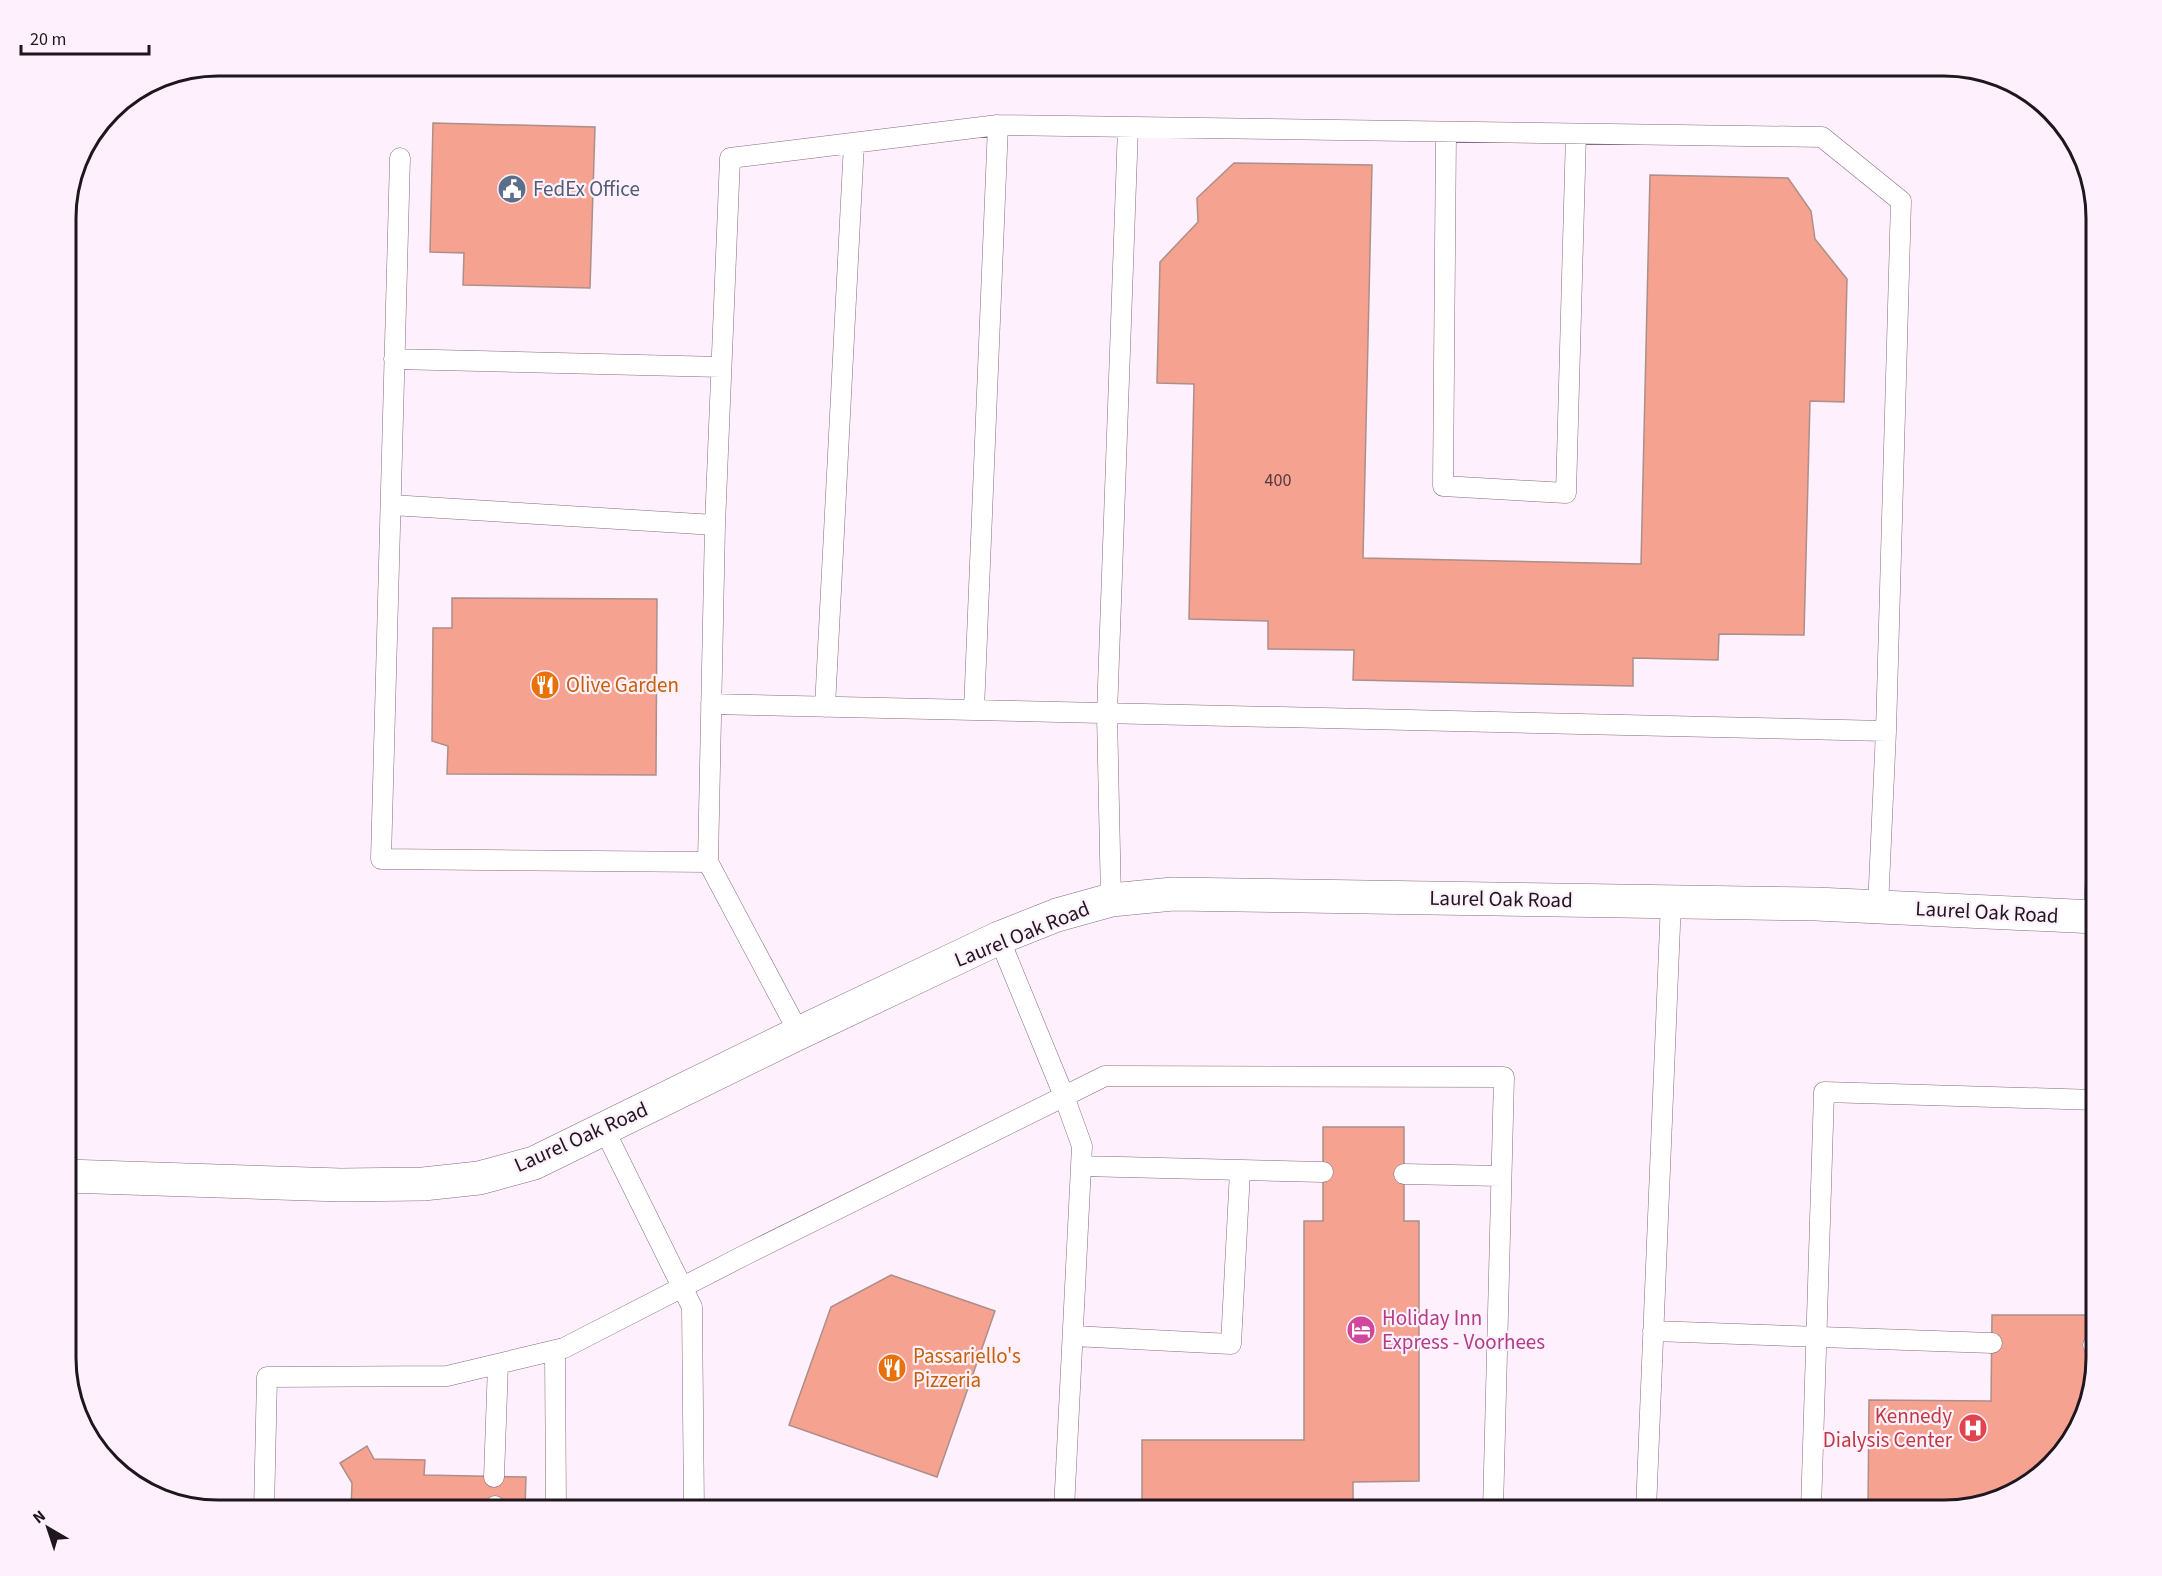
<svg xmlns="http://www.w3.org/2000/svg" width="2162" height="1576" viewBox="0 0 2162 1576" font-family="'Source Sans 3',sans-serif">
<rect width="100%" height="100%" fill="#fef0fc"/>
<path fill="#f5a291" stroke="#ac8f89" stroke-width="1.5" d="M433 123 595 127 590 288 463 285 464 253 430 252Z
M1234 163 1372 165 1363 558 1641 564 1650 175 1788 178 1811 211 1815 239 1847 279 1844 402 1810 401 1804 635 1719 634 1718 660 1633 658V686L1353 680 1354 650 1268 649V621L1189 619 1194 384 1157 383 1160 262 1198 222 1197 198Z
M452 598 657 599 656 775 447 774 448 746 432 741 433 628H452Z
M1323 1127H1404V1221H1419V1481L1353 1482V1510H1142V1440H1304V1221H1323Z
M891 1275 995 1311 937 1477 789 1425 831 1307Z
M1992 1315H2093L2092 1380 2088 1406 2065 1450 2011 1494 1943 1510H1868L1869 1400 1991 1401Z
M367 1446 374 1459 425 1460 424 1475 526 1477 525 1507 442 1505V1510H351L352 1483 340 1463Z"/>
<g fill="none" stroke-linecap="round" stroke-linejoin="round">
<g stroke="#806c7e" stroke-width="21">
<path id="service" d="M1446 132 1443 486 1566 493 1576 134
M400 158 381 859 708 862
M394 359 721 367
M391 505 715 525
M711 704 1886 731 1901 201 1822 137 998 125 730 158 715 525 708 862 799 1033
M825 707 854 143
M974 710 998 125
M1111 900 1107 714 1128 127
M1878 907 1886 731
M2094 917 2096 867
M999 938 1064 1096 1082 1146 1064 1510
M604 1129 692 1307 694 1510
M1081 1166 1323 1172
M1404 1174 1501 1176
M1653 1331 1992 1343
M1073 1336 1231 1344 1240 1171
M2093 1345H2096
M555 1351 556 1510
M494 1477 498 1364
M264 1510 267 1377 447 1376 564 1348 745 1255 1105 1076 1504 1077 1493 1510
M495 1510V1506
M1646 1510 1671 901
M1811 1510 1824 1092 2096 1100"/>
</g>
<g stroke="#806c7e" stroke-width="34">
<path id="tertiary" d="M66 1176 341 1185 423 1184 479 1178 534 1163 799 1033 999 938 1057 915 1111 900 1173 894 1816 904 2096 917"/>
</g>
<use href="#service" stroke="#fff" stroke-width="20"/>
<use href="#tertiary" stroke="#fff" stroke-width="33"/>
</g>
<defs>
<g id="civic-disc" transform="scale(1.5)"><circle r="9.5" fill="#5c6f8a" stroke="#fef0fc"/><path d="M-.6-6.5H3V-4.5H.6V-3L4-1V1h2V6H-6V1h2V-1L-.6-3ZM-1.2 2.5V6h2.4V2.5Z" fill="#fff"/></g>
<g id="restaurant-disc" transform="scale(1.5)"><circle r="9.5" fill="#e8710a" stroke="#fef0fc"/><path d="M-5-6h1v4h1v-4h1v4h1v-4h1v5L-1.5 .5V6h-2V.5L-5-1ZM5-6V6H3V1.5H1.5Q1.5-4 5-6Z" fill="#fff"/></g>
<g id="hotel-disc" transform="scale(1.5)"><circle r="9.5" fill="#d1479c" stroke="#fef0fc"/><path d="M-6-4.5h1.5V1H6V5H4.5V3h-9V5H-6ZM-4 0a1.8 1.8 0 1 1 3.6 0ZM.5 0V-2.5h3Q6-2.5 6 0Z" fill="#fff"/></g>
<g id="hospital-disc" transform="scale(1.5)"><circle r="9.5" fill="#e0444e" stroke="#fef0fc"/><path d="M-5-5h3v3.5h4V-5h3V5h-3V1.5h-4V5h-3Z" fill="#fff"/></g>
</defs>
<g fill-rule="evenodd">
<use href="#civic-disc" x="512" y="189"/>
<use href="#restaurant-disc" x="545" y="685"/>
<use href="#hotel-disc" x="1361" y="1330"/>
<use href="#restaurant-disc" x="892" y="1368"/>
<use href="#hospital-disc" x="1973" y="1428"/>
</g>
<g text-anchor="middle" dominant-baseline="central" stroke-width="4.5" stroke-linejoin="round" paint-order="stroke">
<g font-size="18" fill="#543a3b">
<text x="1278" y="480">400</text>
</g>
<g font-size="21" fill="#4e5e75" stroke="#fef0fc" text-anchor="start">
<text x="533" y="189">FedEx Office</text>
</g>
<g font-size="21" fill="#c56008" stroke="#fef0fc" text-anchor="start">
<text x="566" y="685">Olive Garden</text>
<text x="913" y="1356">Passariello's<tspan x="913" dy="24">Pizzeria</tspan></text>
</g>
<g font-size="21" fill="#1f171e" stroke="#fef0fc">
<text transform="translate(1501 899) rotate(1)">Laurel Oak Road</text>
<text transform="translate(1987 912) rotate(3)">Laurel Oak Road</text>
<text transform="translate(1022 934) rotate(-22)">Laurel Oak Road</text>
<text transform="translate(581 1137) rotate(-24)">Laurel Oak Road</text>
</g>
<g font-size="21" fill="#b23c85" stroke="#fef0fc" text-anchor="start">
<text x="1382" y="1318">Holiday Inn<tspan x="1382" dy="24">Express - Voorhees</tspan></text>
</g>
<g font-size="21" fill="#be3a42" stroke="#fef0fc" text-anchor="end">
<text x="1952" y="1416">Kennedy<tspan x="1952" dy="24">Dialysis Center</tspan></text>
</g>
</g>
<path d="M0 0H2162V1576H0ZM218 76H1944A142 142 0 0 1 2086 218V1358A142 142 0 0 1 1944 1500H218A142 142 0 0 1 76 1358V218A142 142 0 0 1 218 76Z" fill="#fef0fc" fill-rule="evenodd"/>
<path fill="none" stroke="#1f171e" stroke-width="3" d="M218 76H1944A142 142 0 0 1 2086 218V1358A142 142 0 0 1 1944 1500H218A142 142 0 0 1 76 1358V218A142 142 0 0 1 218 76Z"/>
<g transform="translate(48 1528) rotate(321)" stroke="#fef0fc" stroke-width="4.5" paint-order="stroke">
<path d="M0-4.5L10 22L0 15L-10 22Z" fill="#1f171e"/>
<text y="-9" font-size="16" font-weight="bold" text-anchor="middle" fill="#1f171e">N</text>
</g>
<path d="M21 45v9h128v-9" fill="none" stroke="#1f171e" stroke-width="3"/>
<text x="30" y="45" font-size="18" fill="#1f171e" stroke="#fef0fc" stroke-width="4.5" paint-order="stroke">20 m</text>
</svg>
